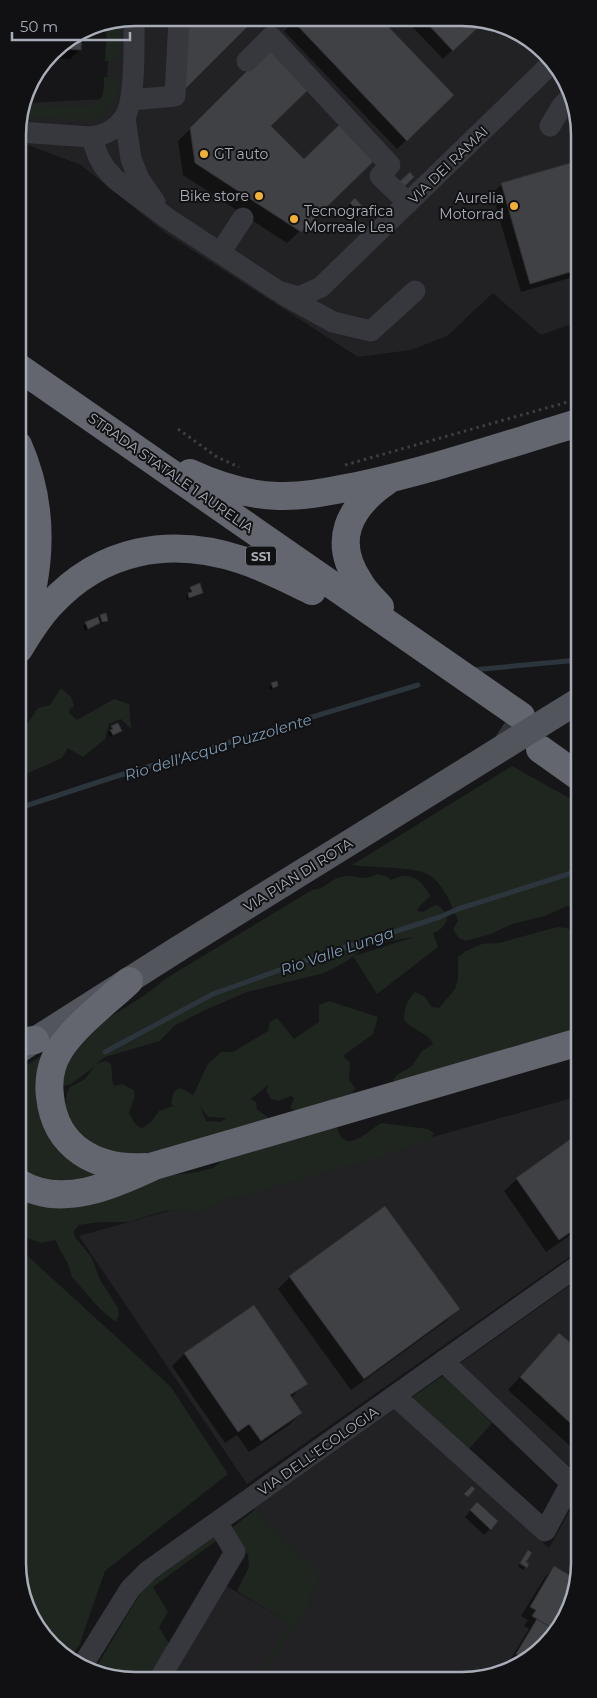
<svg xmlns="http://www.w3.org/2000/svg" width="597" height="1698" viewBox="0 0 597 1698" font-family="Montserrat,sans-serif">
<rect width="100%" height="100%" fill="#161618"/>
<path fill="#222225" d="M135 18 485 20 545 52 577 112V322L541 335 493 293 447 336 411 350 358 357 164 232 81 165 28 145 18 146V127L24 103 106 99 110 23Z
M579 1096V1250L247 1484 79 1236Z
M579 1279V1475L459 1364Z
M396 1408 549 1548 579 1494V1570L550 1640 485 1678H169L225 1585 289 1622 318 1573 253 1509Z"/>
<path fill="#1e261f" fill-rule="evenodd" d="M121 20 119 61H105L107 23Z
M104 77H119L118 91 113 104 103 114 90 120 20 117 24 105 89 107C104 100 104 94 104 77Z
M61 688 71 697 74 706 70 709 69 713 77 720 114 699 129 704 131 729 121 719 109 724 105 739 83 757 68 748 62 758 19 777V742L20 735 38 708 50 705Z
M512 766 578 803V906H567L545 916 512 924 491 934 466 941 459 938 453 930 458 920C451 905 444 884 429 875 415 866 371 868 352 865Z
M378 874 388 877 390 880C394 879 397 877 402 876 415 874 425 885 430 896L418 908 417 911 423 912 435 905C443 907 445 912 447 919 445 926 440 931 433 933L438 947 377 994 353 956C344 964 335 967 324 973L247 992 203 1011 174 1026 160 1041 105 1057 96 1064 105 1061 111 1064 113 1085 116 1086 122 1084 134 1090 135 1096 129 1113 136 1125 142 1128 150 1123 159 1111 173 1106 171 1102 174 1092 179 1088 183 1089 193 1095 208 1064 221 1052H233L268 1031 270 1022 277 1018 294 1039 319 1022V1005L329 1001 378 1017 373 1034 343 1056 350 1063 349 1080 355 1088 350 1097 302 1115 290 1108 294 1098 291 1096 278 1101 271 1099 266 1090 269 1084 251 1099 256 1102 257 1109 270 1119 139 1160 103 1155 75 1129 65 1107 67 1093 70 1087 85 1079 94 1067 71 1084 61 1087C61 1082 59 1076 60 1072 60 1066 77 1039 82 1036 109 1015 140 1002 165 979L312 890C327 889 328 880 341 877 350 874 358 878 366 878 370 878 374 875 378 874ZM415 937 354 956C369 942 395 940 415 937ZM200 1106 208 1117 227 1118 220 1122 206 1121Z
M557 927 567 928 578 934V1027L490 1058 433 1070 396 1082 393 1080 397 1075 412 1066 421 1052 433 1044C429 1033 412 1030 404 1020 404 1008 407 1000 415 992L424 996 432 1007 439 1008 455 989 458 979V957L466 951 482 944 499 943Z
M43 1055 42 1089 106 1171 85 1185 19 1176V1070Z
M382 1123 428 1129 434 1133 429 1142 413 1144 368 1162 353 1164 245 1195 230 1197 206 1210 197 1212 184 1209 164 1211 129 1222H100L79 1225 74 1231 75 1237 92 1258 99 1278 118 1308 119 1315 116 1322 100 1309 72 1277 68 1264 55 1240 42 1243 27 1238 19 1217V1194L197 1172 213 1168 224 1159 243 1153 260 1150 262 1145 336 1126C338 1129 339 1135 341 1137 352 1150 372 1127 382 1123Z
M19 1248 171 1387 228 1474 105 1571 79 1646 71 1656 52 1646 20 1586Z
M444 1375 492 1423 468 1450 411 1398Z
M255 1510 321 1575 309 1596 307 1606 269 1668H265L290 1623 237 1591 249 1567 248 1555 230 1529Z
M217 1534 220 1538 153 1587 168 1612 159 1627 171 1647 152 1678H112L95 1669 138 1597 150 1583Z"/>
<path fill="#0007" d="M297 19H380L452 95 397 149 284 31Z
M405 19 484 20 443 59Z
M80 33V50L70 59 49 58 57 47Z
M271 49 270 126 304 161 364 169 287 243 183 175 178 141Z
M577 162V276L521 292 492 193 502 184Z
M354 200 362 208 356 214 348 206Z
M191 588 202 593 199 595 187 600 186 597Z
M101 616 106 620 104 623 100 624 99 622 85 631 83 626 86 623 97 619Z
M272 684 277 686 270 690 269 687Z
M112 727 121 730 110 737 108 734Z
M579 1135V1229L546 1252 504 1191 517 1179Z
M385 1208 458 1309 446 1321 351 1390 278 1289 290 1277Z
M253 1306 306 1383 291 1398 301 1413 289 1425 249 1452 237 1435 225 1443 172 1366 184 1354Z
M547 1347 579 1352V1454L508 1390Z
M477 1504 490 1529 484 1535 465 1517Z
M525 1555 524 1562 526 1567 523 1570 518 1566 519 1564 524 1567V1564L521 1562Z
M554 1568 549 1628 554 1631 550 1640 509 1664 508 1663 529 1629 524 1626 528 1620 521 1616 545 1577Z"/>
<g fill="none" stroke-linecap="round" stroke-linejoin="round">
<path stroke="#2c353c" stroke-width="5" d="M472 670 578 660
M19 808 114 777 418 685
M105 1052 213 994 316 957 440 917 458 909 578 871"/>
</g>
<path fill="#404145" stroke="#303034" d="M185 18H256L184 90Z
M296 19H381L454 95 407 141 293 21Z
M423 19 485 20H486L453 51Z
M82 32 81 50 55 49 57 47Z
M271 47 310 88 271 126 304 159 343 121 378 157 301 232 195 163 190 128Z
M577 161V270L530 284 501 183Z
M410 172 414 177 404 187 399 182Z
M355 198 364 208 359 212 350 203Z
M200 583 203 593 189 598 188 593 192 592 190 587Z
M106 613 108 621 102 622 100 615Z
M98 617 100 623 88 629 85 622Z
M277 681 278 686 273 688 271 683Z
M118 723 122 731 113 735 110 730 113 729 111 726Z
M579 1133V1226L559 1240 516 1178Z
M385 1206 460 1309 364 1379 289 1276Z
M254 1305 308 1384 290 1395 302 1413 261 1441 249 1424 238 1432 184 1353Z
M559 1333 579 1350V1431L520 1377Z
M472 1486 475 1489 468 1497 464 1494Z
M477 1502 498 1521 491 1530 470 1510Z
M528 1550 532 1553 526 1562 529 1564 527 1568 520 1563Z
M554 1566 576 1579 567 1601 550 1627 532 1616 536 1610 530 1607Z
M537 1619 555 1630 550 1640 522 1657 516 1654Z"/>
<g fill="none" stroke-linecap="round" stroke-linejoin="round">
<path stroke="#333438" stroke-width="28" stroke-dasharray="28 14" stroke-linecap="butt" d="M504 724 540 749"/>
<path stroke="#3d3f44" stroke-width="3" stroke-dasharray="2.5 4" stroke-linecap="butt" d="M178 429 217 457 239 467
M345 465 578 399"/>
<path stroke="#37383d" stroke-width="21" d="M247 61 271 37 390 165 380 176 408 203
M131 100 175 96 179 18
M125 118 131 159 139 179 155 202
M550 126 562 106 570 98
M18 132 91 137C105 135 116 130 124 118 136 102 134 40 134 18
M91 137 99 158 105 168 115 179 167 218 278 291 299 297 321 287 551 64
M220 253 243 218
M284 295 333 322 371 331 415 291
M395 1396 545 1531 571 1483 443 1361
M84 1663 130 1589 148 1571 579 1265
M160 1678 235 1552 217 1522"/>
<path stroke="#53555c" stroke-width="26" d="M19 1050 178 949"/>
<path stroke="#63666e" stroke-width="28" d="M18 367 521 716
M18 445C45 506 42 571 20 633
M190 473C218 486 247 495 278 496 305 497 331 491 357 486 432 470 505 445 578 423
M380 607C373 599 365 592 360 583 331 541 349 507 387 481
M19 649C28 634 38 618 50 605 101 549 170 536 242 560 266 568 289 580 312 591
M540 749 578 776
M129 981C107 1002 74 1026 59 1051 51 1064 48 1081 50 1096 55 1148 97 1170 145 1167
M19 1042 35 1040
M19 1183C61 1209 114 1185 154 1166L579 1042"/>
<path stroke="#53555c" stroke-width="26" d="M178 949 578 701"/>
</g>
<g fill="#f2b134" stroke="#111113" stroke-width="2">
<circle cx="204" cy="154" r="5"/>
<circle cx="259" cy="196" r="5"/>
<circle cx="514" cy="206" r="5"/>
<circle cx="294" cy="219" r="5"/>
</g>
<g text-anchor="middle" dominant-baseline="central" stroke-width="4" stroke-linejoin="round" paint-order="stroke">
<rect fill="#111113" stroke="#7b7e86" stroke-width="1" x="246" y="546.5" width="30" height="19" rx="4"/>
<g font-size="12" font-weight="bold" fill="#a8adb8">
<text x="261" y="556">SS1</text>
</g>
<g font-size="14" fill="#a8adb8" stroke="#111113" text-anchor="start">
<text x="214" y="154">GT auto</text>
<text x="249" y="196" text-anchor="end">Bike store</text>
<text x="504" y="198" text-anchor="end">Aurelia<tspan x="504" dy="16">Motorrad</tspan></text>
<text x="304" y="211">Tecnografica<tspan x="304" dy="16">Morreale Lea</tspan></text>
</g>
<g font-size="14" fill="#a8adb8" stroke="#111113">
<text transform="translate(448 165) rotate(-44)">VIA DEI RAMAI</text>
<text transform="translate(171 473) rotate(35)">STRADA STATALE 1 AURELIA</text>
<text transform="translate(298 875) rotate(-32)">VIA PIAN DI ROTA</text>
<text transform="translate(318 1451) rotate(-35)">VIA DELL'ECOLOGIA</text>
</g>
<g font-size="15" font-style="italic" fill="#7f9bb3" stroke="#111113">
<text transform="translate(218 747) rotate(-17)">Rio dell'Acqua Puzzolente</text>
<text transform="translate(337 951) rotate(-19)">Rio Valle Lunga</text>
</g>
</g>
<path d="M0 0H597V1698H0ZM135 26H462A109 109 0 0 1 571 135V1563A109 109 0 0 1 462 1672H135A109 109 0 0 1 26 1563V135A109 109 0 0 1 135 26Z" fill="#111113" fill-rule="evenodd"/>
<path fill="none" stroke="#a8adb8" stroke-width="2.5" d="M135 26H462A109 109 0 0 1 571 135V1563A109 109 0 0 1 462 1672H135A109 109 0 0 1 26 1563V135A109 109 0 0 1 135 26Z"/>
<path d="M12 32v8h118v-8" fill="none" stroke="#a8adb8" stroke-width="2.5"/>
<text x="20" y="32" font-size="15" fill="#a8adb8" stroke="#111113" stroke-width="4" paint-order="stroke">50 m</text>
</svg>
